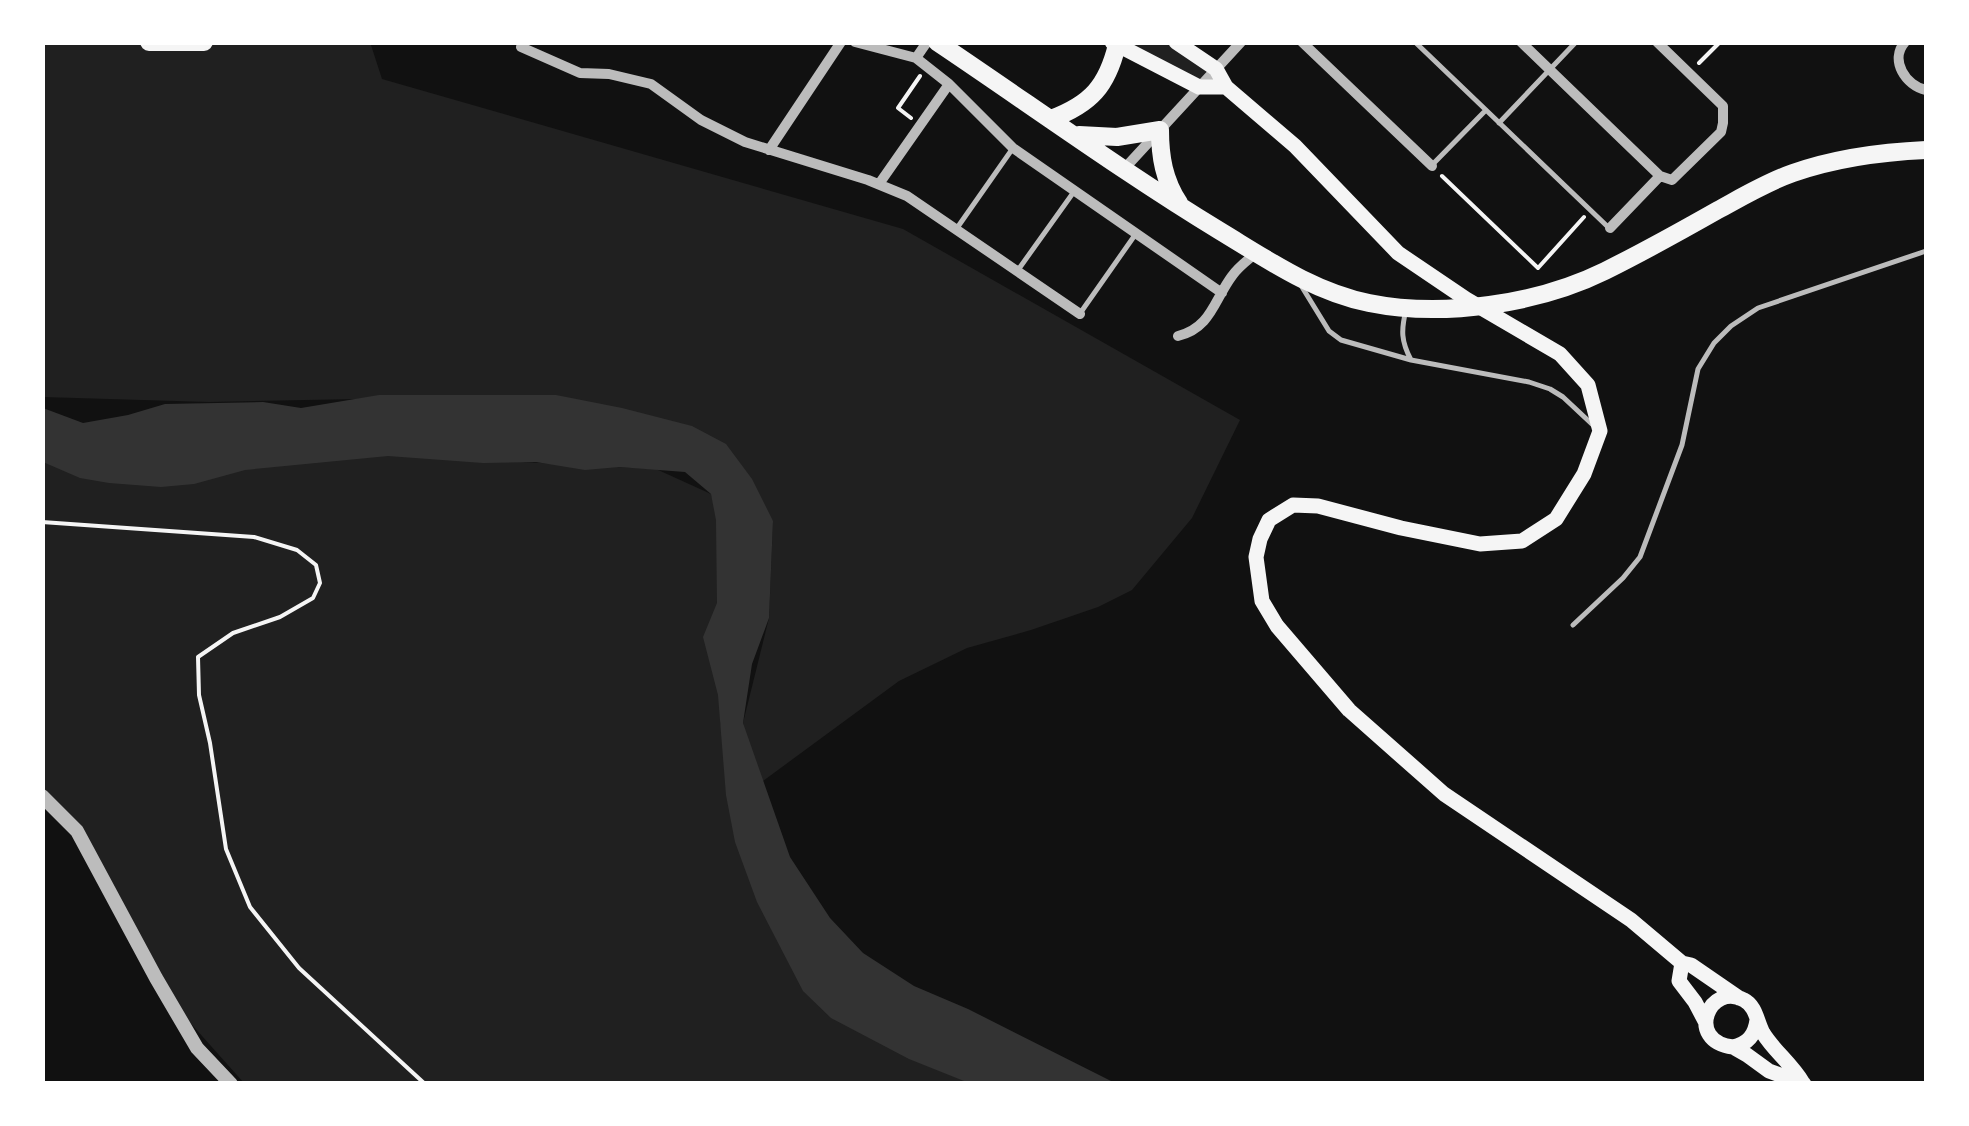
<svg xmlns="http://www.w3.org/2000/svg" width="1969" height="1126" viewBox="0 0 1969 1126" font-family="'Public Sans',sans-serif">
<rect width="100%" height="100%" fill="#111"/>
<path fill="#202020" d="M370 42 382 79 903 229 1240 420 1192 518 1132 590 1098 607 1031 630 967 648 899 681 748 792 743 723 769 618 773 521 556 395 209 402 43 397V43Z
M1112 43H1176L1216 69 1199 87Z
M42 440 179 444 656 469 711 494 740 576 720 722 797 971 1039 1083H244L169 999 93 859 43 799Z"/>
<path fill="#333" d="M379 395H556L622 408 692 426 726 444 752 479 773 521 769 618 752 664 743 723 790 857 830 918 863 953 914 986 968 1009 1115 1083H969L909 1059 831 1018 803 991 757 902 735 842 726 795 718 695 703 637 717 603 716 520 711 494 685 472 619 467 585 470 536 462 483 463 388 456 245 470 194 484 161 487 109 483 80 478 43 462V408L83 423 128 415 165 404 263 402 301 408Z"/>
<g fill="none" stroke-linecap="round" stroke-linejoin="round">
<path stroke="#f5f5f5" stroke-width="4" d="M1699 63 1720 42
M911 118 898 108 920 76
M1442 176 1538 268 1584 217
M42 522 254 537 297 550 316 565 320 583 313 598 280 617 233 633 198 657 199 695 210 743 226 849 250 907 299 968 425 1084"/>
<path stroke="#bcbcbc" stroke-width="5" d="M1415 42 1608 227
M1499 123 1576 42
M1432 165 1486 110
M957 228 1013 148
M1018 270 1073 193
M1302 287 1329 331 1341 340 1411 360 1529 382 1550 389 1563 397 1594 426
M1406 310C1401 330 1401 341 1411 360
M1081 312 1135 235
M1573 625 1623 578 1640 557 1682 445 1698 369 1714 343 1731 326 1758 308 1926 251"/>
<path stroke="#bcbcbc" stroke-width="10" d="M855 42 916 58 927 42
M1302 42 1432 166
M1521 42 1660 176 1672 180 1721 132 1723 123V106L1657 42
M1905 42C1889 60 1906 86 1926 90
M521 47 580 73 609 74 651 84 701 120 745 142 868 180 907 196 1080 314
M916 58 949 84
M769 150 841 42
M1124 169 1241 42
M879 184 949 84 1013 148 1222 293
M1610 228 1660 176
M1178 336C1211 328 1214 300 1232 276 1238 267 1248 260 1256 253"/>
<path stroke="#bcbcbc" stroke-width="14" d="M42 796 77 831 156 978 197 1048 231 1084"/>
<path stroke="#f5f5f5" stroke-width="15" d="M1112 42 1199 87H1226
M1176 42 1216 69 1226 87 1295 146 1398 253 1466 299 1560 354 1588 385 1600 431 1584 474 1556 519 1522 541 1480 544 1401 528 1318 506 1293 505 1269 520 1260 539 1256 557 1262 601 1277 626 1349 710 1444 794 1631 920 1682 963 1691 965 1739 998
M1682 963 1679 981 1695 1002 1705 1021
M1757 1020C1755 1035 1748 1044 1733 1047 1684 1041 1710 981 1744 1000 1756 1006 1757 1022 1763 1033 1774 1051 1791 1063 1803 1083
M1733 1047 1747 1055 1769 1071 1804 1084"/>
<path stroke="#f5f5f5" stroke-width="18" d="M149 42H204
M937 42C1031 105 1123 172 1220 231 1268 260 1314 292 1369 303 1443 318 1538 304 1605 271 1643 252 1681 231 1718 210 1742 197 1767 182 1793 173 1836 158 1881 152 1926 150
M1051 119C1091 104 1107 86 1117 45
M1079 135 1117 137 1160 130C1160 157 1164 180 1179 203"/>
</g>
<rect width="1969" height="1126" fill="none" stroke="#ffffff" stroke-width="90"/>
</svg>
